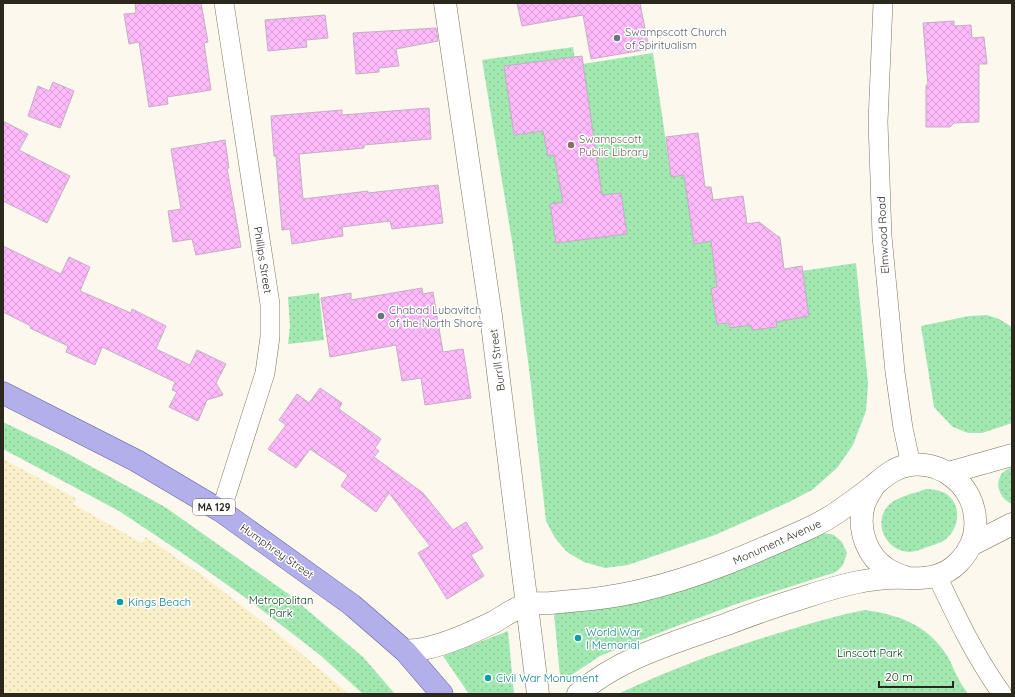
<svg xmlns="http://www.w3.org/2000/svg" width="1015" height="697" viewBox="0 0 1015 697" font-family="Quicksand,sans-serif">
<defs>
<pattern id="grass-dots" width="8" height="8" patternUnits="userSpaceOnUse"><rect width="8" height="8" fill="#a2e8b1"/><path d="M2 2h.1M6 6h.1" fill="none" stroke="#8cc798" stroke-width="1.8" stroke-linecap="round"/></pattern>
<pattern id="sand-dots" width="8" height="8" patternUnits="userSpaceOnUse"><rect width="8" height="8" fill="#f9efc9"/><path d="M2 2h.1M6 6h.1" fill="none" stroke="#d6cdac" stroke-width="1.8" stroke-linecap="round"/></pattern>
<pattern id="building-cross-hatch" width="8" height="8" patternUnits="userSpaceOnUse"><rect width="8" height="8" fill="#fdbafa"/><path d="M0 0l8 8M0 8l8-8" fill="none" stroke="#d9a0d6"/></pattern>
</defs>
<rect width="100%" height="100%" fill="#fdf8ed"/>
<path fill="url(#grass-dots)" d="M573 47 576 65 653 53 671 177 703 173 705 187H711L713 200 743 196 747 224 772 237 780 236 784 269 802 266V271L856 263 868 384 866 411 853 445 837 468 812 490 789 502 715 535 628 565 605 568 584 562 567 552 555 538 546 521 530 377 513 247 482 60Z
M319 293 324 340 288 344 290 326 288 297Z
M987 315 999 319 1012 327V423L982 433H968L953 427 943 417 934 407 921 326 969 316Z
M3 422 63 451 165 507 287 593 363 657 395 694H363L320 655 250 601 185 555 119 511 3 449Z
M1012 467V504C1002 500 995 488 1000 477 1001 472 1008 469 1012 467Z
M926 489C932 489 938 490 943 492 962 502 961 526 946 539 941 543 933 545 927 547 917 551 910 554 900 550 881 543 874 517 891 503 900 496 915 493 926 489Z
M824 533 834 535 842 542 847 553 843 565 836 572 739 603 677 626 600 656 567 678 560 676 554 614 556 611 632 604 669 595 812 536Z
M865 610C899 615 926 624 946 654 951 661 954 671 958 678 961 684 965 689 968 694H618C673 668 731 647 789 630 814 622 839 615 865 610Z
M508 631 514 694H469L443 656Z"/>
<path fill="url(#sand-dots)" d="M3 459 77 499 73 504 142 543 146 537 203 576 272 629 349 694H3Z"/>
<path fill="url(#building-cross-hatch)" stroke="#c5aec3" d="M135 3H201L208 42 204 43 211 90 167 97 168 104 149 107 139 42 129 44 124 14 136 13Z
M517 3H640L649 49 591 59 583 15 522 26Z
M325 15 328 38 306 40 307 47 268 51 265 20Z
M954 21V26L971 25 972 38 984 37 987 64H979V122L954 123 950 127H926V85H928L923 23Z
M436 28 438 41 396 49 399 66 379 68V72L356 74 353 33Z
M582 56 602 195 621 193 627 234 556 243 550 204 563 202 554 155 548 156 543 131 514 135 504 66Z
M53 82 74 91 60 128 28 116 38 86 49 91Z
M429 108 431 139 364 145V148L299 154 303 199 368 191V193L438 185 443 223 392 229 390 221 342 227 343 236 292 244 290 229 282 230 276 156H274L271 116 342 110V115Z
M3 121 28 134 19 150 70 176 47 223 3 201Z
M698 133 705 187H711L713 200 743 196 747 224 759 222 780 238 784 269 802 266 809 316 776 322 777 327 752 330 751 325 730 328 729 323 717 324 711 288 717 287 711 241 694 244 684 175 671 177 666 137Z
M225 140 229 168H227L241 247 196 255 192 239 173 242 168 211 181 209 171 149Z
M3 246 61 274 69 257 90 267 80 291 131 313 132 309 166 326 156 349 190 365 197 350 226 364 216 383 223 395 207 400 198 421 169 407 177 392 172 390 175 382 102 347 95 365 66 352 68 346 30 328 31 326 3 312Z
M422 288 423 294 433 292 443 352 463 349 471 398 425 405 421 378 402 381 396 345 330 357 321 298 351 293V300Z
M320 388 342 403 339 409 381 439 375 448 379 451 374 457 423 493 453 530 466 522 483 548 471 555 484 576 447 599 418 553 430 546 389 493 376 512 341 486 348 475 310 449 296 468 268 449 286 425 279 420 297 394 309 403Z"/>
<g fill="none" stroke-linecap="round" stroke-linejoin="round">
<g stroke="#80745c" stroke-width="20">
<path id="minor" d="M883 3 878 122 882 236 895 372 903 428 911 465
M221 511 265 373 270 337V304L224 3
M937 576C957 618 975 656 1002 694"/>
</g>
<g stroke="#80745c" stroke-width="23">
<path id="tertiary" d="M445 3 491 316 538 694
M948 473 1012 455
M874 486C869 494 864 501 863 509 858 532 868 557 887 569 893 573 899 575 905 577
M971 545 1012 524
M405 651C412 650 420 650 427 648 450 643 473 632 494 622 504 616 516 607 528 604 535 603 543 603 550 603 581 600 612 598 643 590 699 577 751 554 803 531 819 524 833 516 846 506 855 500 864 493 873 486 884 477 894 467 910 465 943 461 973 486 975 518 977 535 970 551 958 563 944 577 927 579 907 578 872 576 838 586 805 597 779 605 753 614 727 624 676 642 619 658 578 694"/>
</g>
<g stroke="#635d9a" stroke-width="23">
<path id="primary" d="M3 393 137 461 221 511 352 605 405 651 442 694"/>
</g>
<use href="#minor" stroke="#fff" stroke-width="19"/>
<use href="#tertiary" stroke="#fff" stroke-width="22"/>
<use href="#primary" stroke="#b3afea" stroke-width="22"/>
</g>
<g fill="#6b7280" stroke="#fff" stroke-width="1.5">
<circle cx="617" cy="38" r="4"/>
<circle cx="381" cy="316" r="4"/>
</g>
<circle fill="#8d6e63" stroke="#fff" stroke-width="1.5" cx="571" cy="145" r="4"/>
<g fill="#0f9aa8" stroke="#fff" stroke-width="1.5">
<circle cx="120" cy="602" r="4"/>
<circle cx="578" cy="638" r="4"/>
<circle cx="488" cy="678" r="4"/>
</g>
<g text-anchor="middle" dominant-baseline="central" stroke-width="3" stroke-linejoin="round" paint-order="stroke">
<rect fill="#fff" stroke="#6c6862" stroke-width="1" x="193" y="499" width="42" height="16" rx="3"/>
<g font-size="10" font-weight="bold" fill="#2d281e">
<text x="214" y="507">MA 129</text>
</g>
<g font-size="11" fill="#5b616d" stroke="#fff" text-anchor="start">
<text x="625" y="32">Swampscott Church<tspan x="625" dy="13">of Spiritualism</tspan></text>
<text x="389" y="310">Chabad Lubavitch<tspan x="389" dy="13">of the North Shore</tspan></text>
</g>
<g font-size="11" fill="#785e54" stroke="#fff" text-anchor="start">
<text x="579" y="139">Swampscott<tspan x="579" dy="13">Public Library</tspan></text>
</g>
<g font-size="11" fill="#2d281e" stroke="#fff">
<text transform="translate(883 235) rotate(-93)">Elmwood Road</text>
<text transform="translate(263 260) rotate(81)">Phillips Street</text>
<text transform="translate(497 360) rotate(-97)">Burrill Street</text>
<text transform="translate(777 542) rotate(-24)">Monument Avenue</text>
<text transform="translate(277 551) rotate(35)">Humphrey Street</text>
</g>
<g font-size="11" fill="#003b16" stroke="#fff">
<text x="281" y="600">Metropolitan<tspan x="281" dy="13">Park</tspan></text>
<text x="870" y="653">Linscott Park</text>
</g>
<g font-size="11" fill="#0d838f" stroke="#fff" text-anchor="start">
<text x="128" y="602">Kings Beach</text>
<text x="586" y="632">World War<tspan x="586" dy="13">I Memorial</tspan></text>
<text x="496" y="678">Civil War Monument</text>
</g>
</g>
<rect width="1015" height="697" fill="none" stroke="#2d281e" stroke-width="8"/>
<path d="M879 681v6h74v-6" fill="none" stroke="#2d281e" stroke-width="2"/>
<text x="885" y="681" font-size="12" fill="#2d281e" stroke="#ffffff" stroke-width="3" paint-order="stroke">20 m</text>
</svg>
